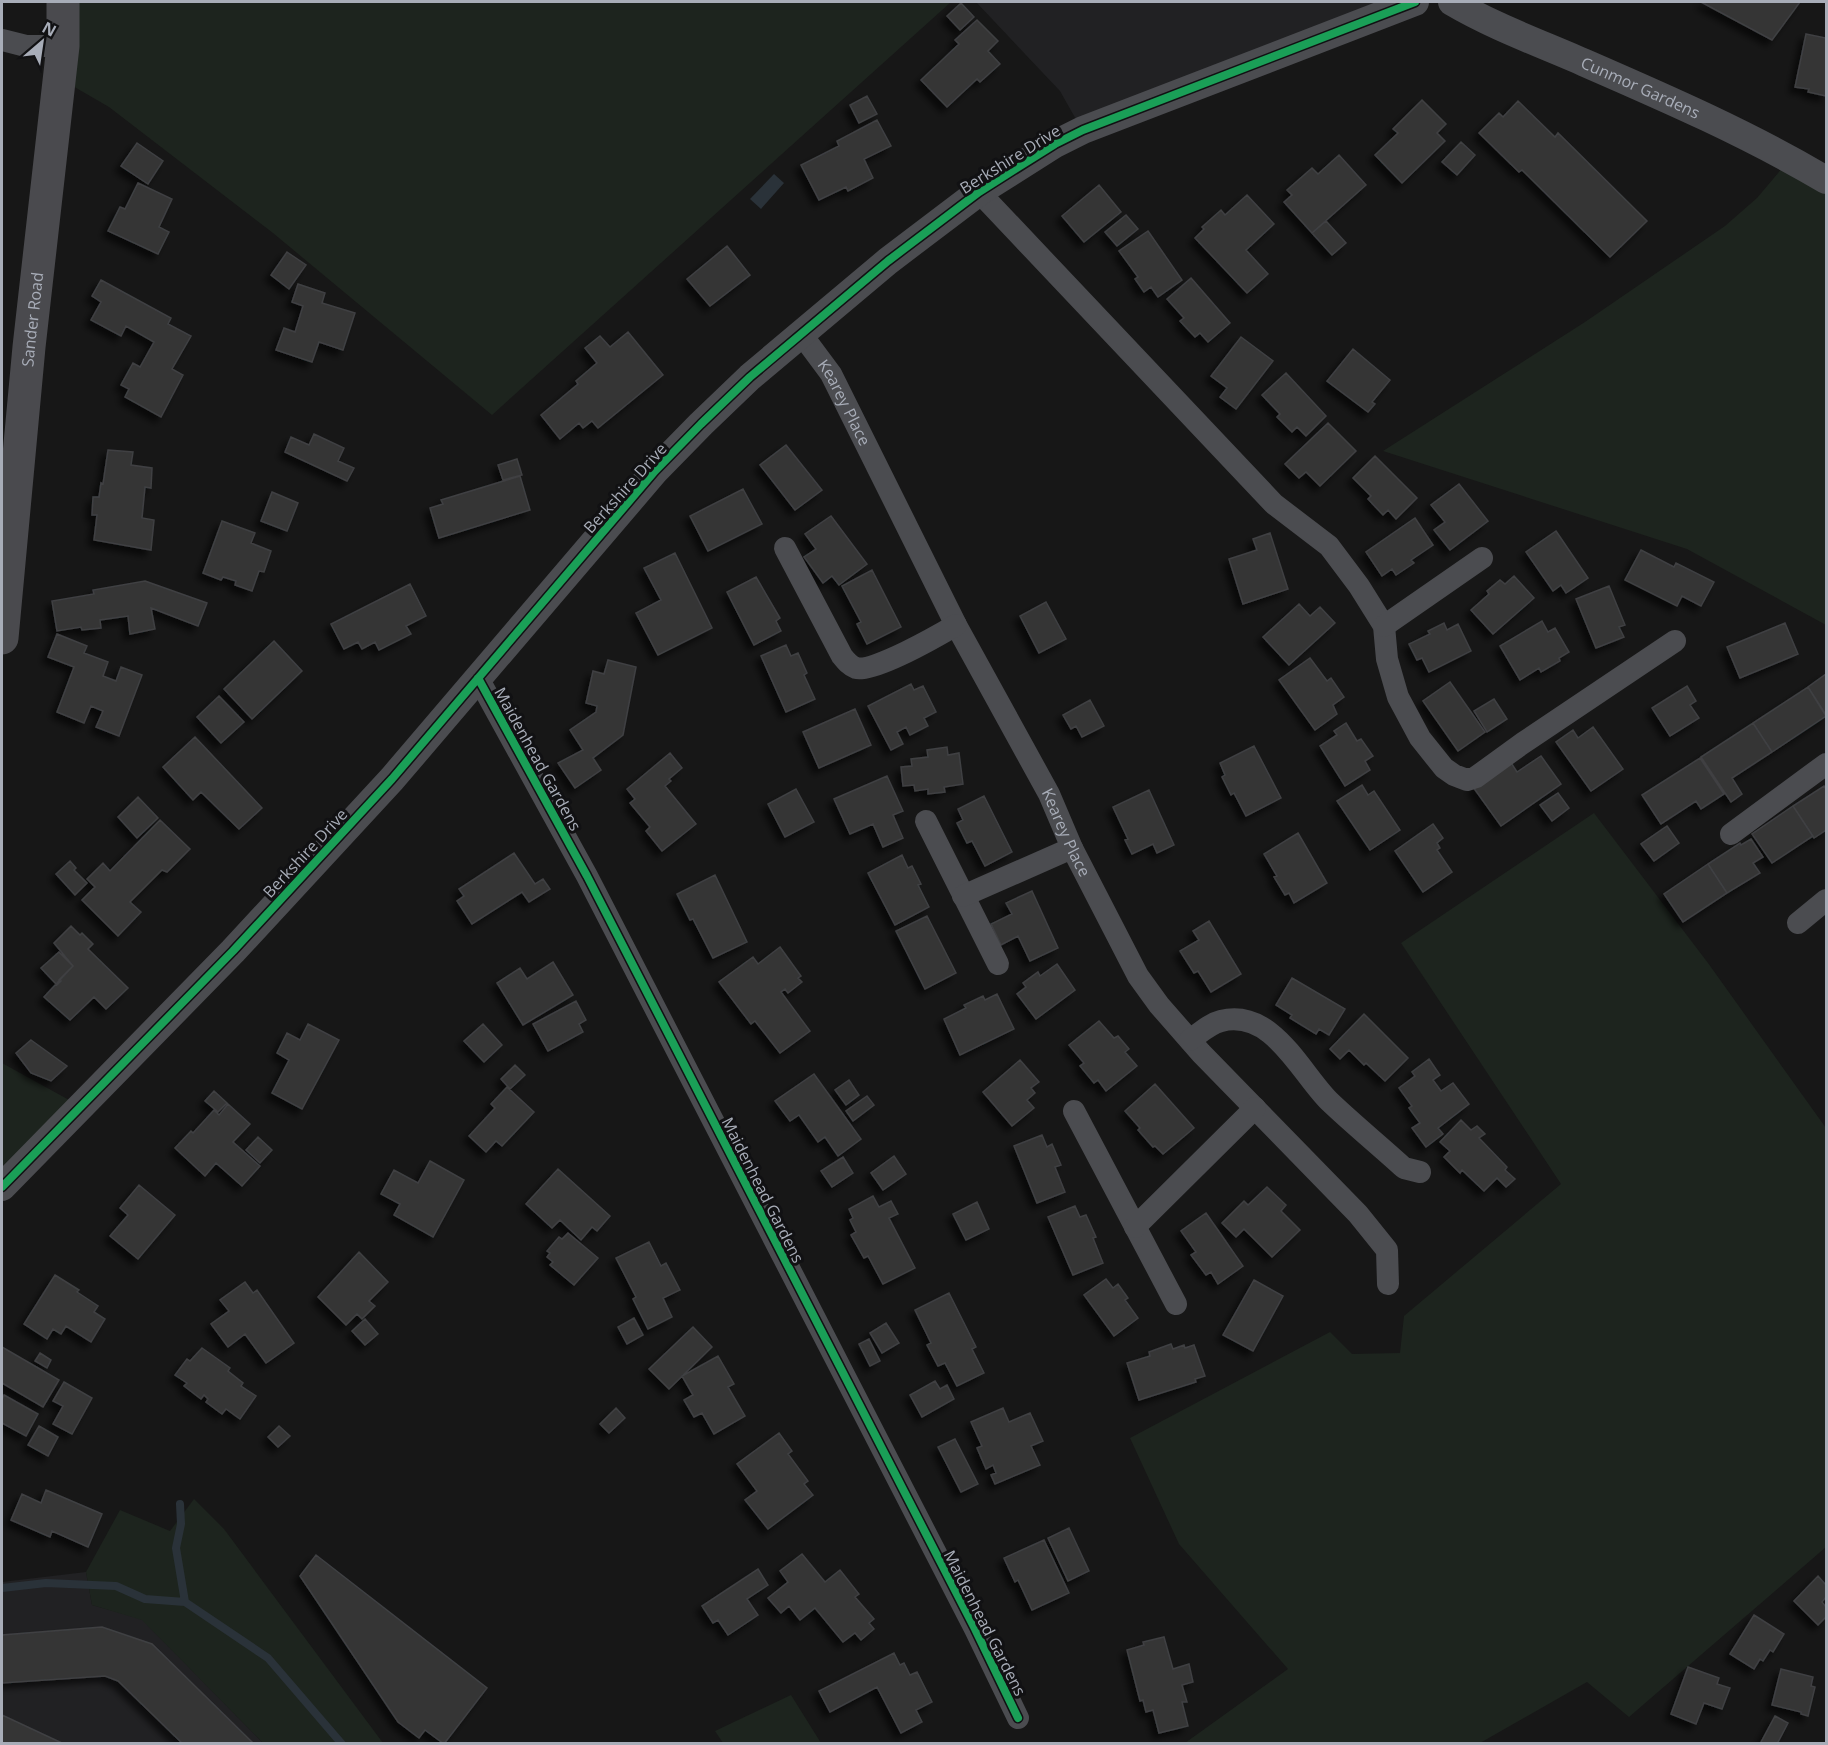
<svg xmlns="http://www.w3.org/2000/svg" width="1828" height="1745" viewBox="0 0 1828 1745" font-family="'Open Sans',sans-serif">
<defs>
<filter id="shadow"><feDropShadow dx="-5.5" dy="5.5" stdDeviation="3" flood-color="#0009"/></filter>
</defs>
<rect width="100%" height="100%" fill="#171717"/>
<path fill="#212123" d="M976 2H1410L1082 130 1060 91Z
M86 1572 92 1605 142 1619 263 1743H2V1582Z"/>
<path fill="#1d241e" d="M63 2H951L492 415 273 233 109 107 59 78Z
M1789 160 1826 181V625L1687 549 1383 451 1585 322 1725 226 1757 198Z
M1594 813 1708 963 1826 1128V1547L1629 1717 1587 1682 1480 1743H1185L1288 1669 1179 1544 1130 1438 1330 1332 1352 1354 1400 1353 1404 1316 1561 1184 1401 943Z
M2 1063 80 1106 2 1190Z
M194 1499 224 1529 383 1743H263L142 1620 92 1605 86 1572 120 1510 170 1531Z
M791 1695 821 1743H723L715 1731Z"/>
<path fill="#2a3239" d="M774 174 784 183 761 209 750 199Z"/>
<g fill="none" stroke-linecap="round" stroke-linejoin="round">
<path stroke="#2a3239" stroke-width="8" d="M180 1504 181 1524 176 1548 185 1602 268 1658 342 1744
M2 1588 46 1583 116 1586 145 1599 185 1602"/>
</g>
<path fill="#353536" stroke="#3f4043" stroke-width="1.5" filter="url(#shadow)" d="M1701 2H1800L1772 40Z
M961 3 974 17 960 30 947 16Z
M977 20 998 41 988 51 1000 64 980 82 977 79 947 107 921 80 959 44 955 40Z
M1806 34 1826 38V96L1808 92 1809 89 1795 87Z
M867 96 877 114 859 123 850 105Z
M1422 100 1446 124 1437 133 1445 141 1402 183 1375 155 1398 133 1393 129Z
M1518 101 1555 137 1558 133 1647 221 1610 257 1522 170 1519 172 1479 133 1499 113 1503 117Z
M877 120 891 146 864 159 873 178 848 191 846 187 819 200 801 165 839 146 837 141Z
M1461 142 1475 155 1457 175 1442 162Z
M137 143 163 161 148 184 121 166Z
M1339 155 1366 185 1312 233 1284 202 1292 195 1287 190 1312 168 1318 174Z
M138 183 172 199 159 227 169 232 158 254 108 231 120 207 125 209Z
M1099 185 1121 212 1084 242 1062 216Z
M1247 195 1274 224 1246 250 1268 274 1247 293 1195 238 1204 229 1202 227 1221 210 1225 215Z
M1126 215 1138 229 1117 246 1105 232Z
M1326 221 1346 243 1332 255 1312 233Z
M1148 231 1182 280 1158 297 1151 287 1144 292 1135 279 1138 277 1119 251Z
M727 246 750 275 710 306 687 279Z
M287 252 306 265 289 289 271 275Z
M1191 278 1230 323 1208 342 1200 333 1195 337 1180 321 1184 318 1167 299Z
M101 280 171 318 168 324 191 336 172 369 183 375 161 417 125 397 129 389 121 385 133 363 140 367 154 342 126 326 121 336 91 320 101 302 92 296Z
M298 284 325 293 322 303 355 313 343 350 319 342 312 362 276 350 284 328 295 332 303 306 292 302Z
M628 332 663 375 598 428 592 421 583 428 579 423 560 439 541 415 578 384 576 381 597 363 585 348 600 336 610 347Z
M1241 337 1273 361 1236 409 1220 397 1227 388 1211 376Z
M1353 349 1390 380 1372 402 1375 404 1368 412 1327 381Z
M1286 373 1326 416 1306 436 1297 427 1292 432 1277 417 1280 414 1262 395Z
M1328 423 1356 451 1320 486 1306 472 1299 478 1285 464Z
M314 434 344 448 338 461 354 468 347 481 285 452 291 437 309 445Z
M786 445 822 490 795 510 760 465Z
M108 450 133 452 131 465 152 468 151 488 145 487 142 518 154 520 151 550 94 540 97 515H92L93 497H99L101 483 103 484Z
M1375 456 1417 498 1396 519 1388 510 1383 515 1368 499 1371 496 1353 478Z
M517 459 522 475 503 480 498 465Z
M520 476 530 510 439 538 430 508 443 504 441 500Z
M1459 484 1488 521 1450 550 1434 530 1445 522 1431 505Z
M743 489 762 524 708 551 690 516Z
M272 492 298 503 287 531 261 521Z
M831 516 867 564 839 585 832 576 823 583 804 557 816 549 805 534Z
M1415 518 1433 545 1411 560 1414 563 1396 575 1392 569 1382 576 1366 552Z
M222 521 255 533 251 543 271 551 264 572 259 571 252 591 235 585 236 581 223 577 221 580 203 573Z
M1556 531 1588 578 1566 593 1561 585 1553 591 1526 552Z
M1270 533 1288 589 1243 604 1229 559 1257 550 1253 539Z
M1641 550 1674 567 1676 563 1714 582 1701 606 1682 596 1677 606 1625 580Z
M675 553 712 628 658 655 636 613 661 600 644 568Z
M872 570 901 627 867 644 857 624 861 622 842 586Z
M1514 576 1534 598 1493 634 1471 610 1489 594 1487 591 1500 580 1505 584Z
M756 577 780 618 776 621 781 631 754 645 727 592Z
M145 581 207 603 198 626 151 608 155 629 130 634 128 616 100 620 101 628 82 630 81 627 57 631 52 601 94 594 93 590Z
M410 584 426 616 406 626 411 634 379 650 375 642 362 649 358 642 344 649 331 624Z
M1609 586 1625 625 1619 627 1624 637 1596 648 1576 599Z
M1046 602 1066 639 1039 653 1020 616Z
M1299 604 1310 616 1320 607 1335 623 1289 665 1263 637Z
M1542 621 1548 632 1555 628 1569 652 1559 658 1560 661 1541 672 1539 668 1520 680 1500 646Z
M1444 623 1447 630 1458 624 1471 651 1429 672 1422 658 1417 660 1409 644 1430 634 1428 631Z
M1785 623 1798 654 1740 678 1727 647Z
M57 634 87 646 84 653 108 662 103 676 116 681 121 667 142 675 119 736 96 727 103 711 91 706 84 723 57 712 74 667 48 657Z
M274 641 302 671 252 719 224 689Z
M786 645 791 656 798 653 807 673 804 675 815 699 786 712 761 656Z
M1310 658 1327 681 1331 678 1344 697 1333 705 1337 714 1315 730 1279 680Z
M608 660 636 667 623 735 593 758 601 770 575 788 558 763 583 750 570 730 596 712 597 706 586 703 593 671 604 674Z
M1826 674V715L1808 687Z
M1450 682 1485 732 1458 751 1423 701Z
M911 684 914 690 923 686 936 712 924 718 928 726 910 735 906 727 897 732 903 744 891 750 868 706Z
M1687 686 1696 701 1690 705 1699 718 1670 736 1652 708Z
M1808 687 1826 716 1772 752 1753 723Z
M219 696 244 722 221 743 197 717Z
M1494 699 1507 719 1487 732 1474 711Z
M1090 700 1104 726 1082 737 1076 726 1071 729 1063 715Z
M855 709 871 745 819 768 803 732Z
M1346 723 1357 741 1361 739 1373 756 1365 761 1370 770 1345 786 1320 746 1337 735 1334 731Z
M1753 723 1772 752 1732 778 1742 794 1731 802 1701 757Z
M1593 727 1623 769 1591 791 1556 742 1573 730 1578 738Z
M195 737 262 808 239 829 201 792 193 800 163 767Z
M1254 746 1281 798 1246 816 1234 793 1231 795 1222 777 1225 775 1220 763Z
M947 747 948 755 959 753 963 784 944 787 945 792 928 794V789L915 791 914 785 903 786 901 767 912 766 911 759 928 757 927 750Z
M670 753 682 768 669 779 671 781 665 786 696 824 662 851 646 831 650 827 630 803 635 799 627 789Z
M1541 756 1561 784 1501 826 1473 787 1510 761 1517 772Z
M1700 758 1724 794 1701 809 1696 801 1661 824 1642 795Z
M887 776 903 811 893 815 903 838 883 847 873 824 850 834 834 799Z
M1362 785 1368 795 1374 791 1400 830 1370 850 1337 801Z
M1824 786 1826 789V830L1814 838 1793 806Z
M796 789 814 822 785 837 768 804Z
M1149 790 1174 845 1157 853 1153 844 1132 854 1125 840 1128 839 1113 807Z
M1558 793 1569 808 1552 821 1540 805Z
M984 796 1012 852 985 866 972 841 967 843 957 823 963 820 958 809Z
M138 797 158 818 137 838 118 817Z
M1793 806 1813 836 1772 863 1752 834Z
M160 820 190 849 167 872 162 870 130 902 141 912 118 936 82 900 95 887 87 879 103 863 110 871Z
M1433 824 1443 838 1437 843 1440 848 1437 850 1452 872 1423 892 1395 851Z
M1667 826 1679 843 1654 861 1641 844Z
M1298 833 1327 883 1294 903 1289 893 1285 895 1274 877 1277 876 1264 854Z
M1751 839 1763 857 1753 863 1760 873 1727 893 1708 864 1740 843 1741 845Z
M514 853 535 884 543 879 550 889 529 902 522 892 472 924 457 901 464 896 459 889Z
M902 855 908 868 912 866 921 884 918 885 929 907 895 925 868 873Z
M70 861 76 868 74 870 87 883 75 895 56 874Z
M1708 864 1727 893 1683 922 1664 894Z
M715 875 747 942 713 958 693 919 690 920 677 894Z
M1032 891 1058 948 1030 961 1018 936 1001 945 991 924 1012 914 1006 903Z
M927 916 956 973 925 989 896 931Z
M1209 921 1241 974 1211 992 1198 971 1194 973 1180 951 1199 940 1193 931Z
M71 926 80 935 82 933 93 944 88 949 128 988 106 1009 94 997 70 1020 44 997 73 966 54 943Z
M780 947 801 976 798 978 802 982 788 993 785 989 781 992 810 1031 780 1053 755 1021 751 1024 719 982 753 957 758 964Z
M59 952 73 966 59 980 61 981 57 985 41 968Z
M553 962 573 995 523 1025 497 983 520 968 527 979Z
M1057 964 1075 990 1036 1019 1017 994 1026 987 1023 983 1038 972 1040 976Z
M1292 978 1345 1009 1329 1035 1319 1029 1316 1034 1290 1018 1292 1015 1276 1005Z
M997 994 1014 1029 960 1055 944 1019 966 1008 964 1005 983 996 985 1000Z
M576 1001 586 1020 579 1024 583 1032 548 1051 533 1024Z
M1364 1014 1408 1058 1385 1081 1366 1063 1364 1065 1349 1050 1340 1059 1330 1049Z
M1099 1021 1114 1038 1118 1036 1129 1049 1125 1052 1137 1066 1106 1091 1098 1080 1094 1083 1080 1066 1084 1063 1069 1045Z
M308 1024 339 1040 302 1109 272 1093 289 1060 277 1053 287 1033 300 1040Z
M483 1024 502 1045 484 1062 464 1041Z
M31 1040 67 1066 51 1081 31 1073 16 1053Z
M1429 1059 1440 1075 1433 1080 1441 1091 1453 1083 1469 1104 1438 1128 1443 1134 1426 1147 1412 1128 1420 1123 1409 1108 1412 1106 1399 1088 1415 1076 1412 1072Z
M1020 1060 1039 1082 1031 1088 1035 1093 1027 1100 1034 1108 1012 1126 983 1092Z
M515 1065 525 1075 510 1089 501 1079Z
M814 1074 861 1139 838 1156 825 1137 818 1142 799 1115 790 1121 775 1101Z
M849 1080 859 1095 846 1105 835 1090Z
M1155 1084 1194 1128 1163 1154 1155 1146 1153 1147 1138 1130 1140 1128 1125 1111Z
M507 1087 534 1112 502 1146 496 1141 486 1152 469 1136 495 1108 491 1104Z
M214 1091 227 1103 218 1112 205 1101Z
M867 1096 874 1105 853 1121 846 1111Z
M228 1104 250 1124 233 1142 260 1166 242 1186 216 1163 205 1176 175 1148 191 1131 193 1133 214 1110 219 1115Z
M1461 1120 1471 1130 1477 1126 1485 1134 1479 1138 1507 1167 1505 1170 1515 1179 1506 1187 1497 1178 1484 1191 1462 1170 1460 1173 1444 1157 1450 1151 1440 1142Z
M1042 1135 1047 1147 1052 1144 1061 1165 1055 1167 1065 1192 1037 1203 1014 1146Z
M258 1137 272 1150 260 1163 246 1150Z
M894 1156 906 1174 883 1190 871 1173Z
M843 1157 853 1173 832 1187 821 1171Z
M430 1161 464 1180 433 1237 394 1215 400 1204 381 1194 394 1170 418 1183Z
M558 1169 610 1216 597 1231 592 1227 581 1240 560 1220 552 1228 526 1204Z
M139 1185 175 1215 138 1259 110 1236 128 1215 120 1208Z
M1267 1187 1286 1205 1281 1211 1300 1230 1272 1257 1244 1229 1236 1237 1222 1223 1244 1201 1248 1205Z
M873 1196 879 1207 891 1201 898 1214 889 1218 915 1268 883 1284 868 1256 864 1258 851 1235 856 1232 850 1220 853 1218 849 1209Z
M977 1202 989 1229 966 1240 953 1214Z
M1075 1206 1080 1217 1086 1215 1096 1237 1093 1238 1103 1263 1073 1275 1048 1217Z
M1206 1213 1243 1266 1218 1284 1211 1272 1206 1275 1191 1255 1196 1252 1181 1231Z
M568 1233 598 1258 574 1285 550 1265 553 1262 547 1257 550 1253 547 1251 559 1237 562 1239Z
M649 1242 661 1266 666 1263 680 1290 663 1298 672 1317 648 1329 633 1299 636 1297 616 1258Z
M359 1252 388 1282 369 1301 375 1306 362 1319 357 1314 346 1325 318 1297Z
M55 1275 79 1290 77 1292 98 1306 94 1312 105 1319 91 1342 66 1326 61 1334 53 1329 47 1339 24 1324Z
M1106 1279 1113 1288 1118 1284 1128 1298 1125 1300 1138 1318 1114 1336 1084 1295Z
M1254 1280 1283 1296 1253 1351 1223 1335Z
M245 1282 253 1293 257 1290 294 1343 266 1363 245 1334 228 1347 211 1324 229 1311 220 1300Z
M949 1293 976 1347 972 1349 984 1373 957 1386 945 1363 938 1366 927 1345 931 1343 915 1310Z
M634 1318 643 1335 627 1344 618 1327Z
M365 1319 378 1334 365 1345 352 1331Z
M886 1323 899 1343 882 1353 870 1333Z
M693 1327 712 1347 669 1389 649 1369Z
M869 1339 880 1361 870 1366 859 1344Z
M1171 1344 1173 1349 1184 1345 1185 1348 1194 1345 1205 1376 1195 1379 1196 1382 1139 1400 1127 1363 1150 1356 1149 1352Z
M2 1347 59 1380 43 1407 2 1383Z
M202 1348 230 1368 228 1371 243 1383 241 1386 256 1396 240 1419 226 1409 222 1414 206 1402 208 1399 204 1395 201 1399 184 1386 187 1383 175 1375 187 1359 190 1361Z
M40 1353 51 1360 47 1368 35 1361Z
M718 1356 734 1384 728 1387 745 1416 714 1434 702 1413 694 1417 684 1400 693 1395 682 1376Z
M935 1381 940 1389 947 1385 954 1399 922 1417 910 1395Z
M64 1382 92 1398 72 1434 53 1424 63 1406 53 1401Z
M4 1395 38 1414 26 1436 2 1423V1400Z
M616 1408 625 1418 609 1433 600 1424Z
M1003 1408 1009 1422 1030 1413 1043 1441 1031 1446 1040 1465 995 1484 991 1475 996 1473 993 1465 986 1469 977 1448 982 1446 971 1422Z
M39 1426 58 1437 48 1456 28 1445Z
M279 1426 290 1436 278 1447 268 1437Z
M779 1433 792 1451 788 1454 808 1481 804 1484 813 1495 768 1529 745 1500 757 1491 737 1464Z
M955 1439 978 1484 961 1492 938 1447Z
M46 1490 102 1514 88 1547 52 1531 50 1537 11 1520 22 1494 41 1503Z
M1069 1528 1089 1571 1068 1581 1048 1538Z
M1044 1540 1069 1593 1032 1610 1018 1580 1015 1582 1004 1558Z
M802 1554 825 1582 840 1570 859 1594 855 1597 874 1619 869 1623 874 1629 861 1640 855 1633 843 1642 815 1608 800 1620 789 1606 781 1613 768 1598 788 1582 780 1571Z
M316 1555 487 1688 444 1744 425 1730 419 1738 398 1722 300 1576Z
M758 1569 768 1585 747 1599 758 1615 728 1635 718 1620 713 1623 702 1606Z
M1818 1576 1826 1585V1597L1822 1602 1826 1607V1617L1818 1625 1794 1601Z
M1754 1615 1784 1634 1773 1652 1770 1650 1763 1661 1760 1659 1754 1669 1730 1654Z
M102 1627 152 1644 254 1744H183L118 1681 105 1676 2 1683V1635Z
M1164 1637 1173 1669 1189 1664 1193 1682 1182 1685 1187 1702H1182L1188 1726 1159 1733 1153 1710 1146 1712 1143 1700 1140 1701 1127 1650 1144 1645 1143 1642Z
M894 1653 900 1665 904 1663 910 1675 917 1672 932 1702 916 1710 922 1722 901 1733 877 1687 830 1712 819 1691Z
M1688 1667 1719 1678 1717 1684 1730 1688 1722 1709 1704 1703 1696 1724 1671 1714Z
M1781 1669 1813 1677 1811 1686 1815 1687 1808 1716 1801 1714V1712L1772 1705Z
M2 1715 64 1744H2Z
M1775 1716 1788 1723 1777 1744H1760Z"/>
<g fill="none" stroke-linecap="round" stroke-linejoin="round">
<g stroke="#4b4c50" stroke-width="22">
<path d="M2 40 26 46H63"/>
<path d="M979 192 1274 504 1329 546 1359 586 1384 626 1387 659 1398 697 1420 738 1444 768 1454 775 1467 780 1476 777 1523 743 1675 641"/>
<path id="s1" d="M802 335 831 374 956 625 1049 794 1072 848 1138 976 1159 1005 1201 1053 1358 1214 1387 1250 1388 1284"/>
<path d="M785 548 842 656C846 661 850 666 856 668 873 673 939 635 956 625"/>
<path d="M1384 626 1482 558"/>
<path d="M478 678 587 876 975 1629 1018 1718"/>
<path d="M926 821 998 964"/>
<path d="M1731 834 1826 764"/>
<path d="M963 896 1072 848"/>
<path d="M1798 923 1826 900"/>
<path d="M1190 1040C1200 1033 1209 1024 1221 1021 1272 1008 1300 1072 1329 1101 1353 1124 1380 1146 1404 1168L1420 1172"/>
<path d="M1074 1111 1176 1304"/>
<path d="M1135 1227 1255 1108"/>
</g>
<g stroke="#4b4c50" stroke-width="28">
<path id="s2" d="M1452 2C1491 25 1534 41 1576 59 1661 96 1747 133 1826 180"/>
<path d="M2 1187 233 951 392 779 655 471 701 424 750 377 888 261 979 192 1055 144 1083 130 1415 2"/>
</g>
<path stroke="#4a4a4e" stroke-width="33" id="s3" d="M2 638 29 347 63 46V2"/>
<g stroke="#111113" stroke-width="11">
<path id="cycleway" d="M478 678 587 876 975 1629 1018 1718
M2 1187 233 951 392 779 655 471 701 424 750 377 888 261 979 192 1055 144 1083 130 1415 2"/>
</g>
<use href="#cycleway" stroke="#1a9f57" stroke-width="8"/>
</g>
<g text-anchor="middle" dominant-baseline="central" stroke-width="6" stroke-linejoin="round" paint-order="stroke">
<g font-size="16" fill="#a8adb8" stroke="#111113">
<text stroke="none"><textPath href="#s2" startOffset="207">Cunmor Gardens</textPath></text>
<text transform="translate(1010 159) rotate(-32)">Berkshire Drive</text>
<text stroke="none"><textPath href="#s3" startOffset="320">Sander Road</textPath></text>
<text stroke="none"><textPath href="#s1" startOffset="80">Kearey Place</textPath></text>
<text transform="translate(625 488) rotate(-48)">Berkshire Drive</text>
<text transform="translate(538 759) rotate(61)">Maidenhead Gardens</text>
<text stroke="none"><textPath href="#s1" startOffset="564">Kearey Place</textPath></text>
<text transform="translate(305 853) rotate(-47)">Berkshire Drive</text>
<text transform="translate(763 1190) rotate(63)">Maidenhead Gardens</text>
<text transform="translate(985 1623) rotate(63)">Maidenhead Gardens</text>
</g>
</g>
<rect width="1828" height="1745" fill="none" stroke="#a8adb8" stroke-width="6"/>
<g transform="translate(42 42) rotate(29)" stroke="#111113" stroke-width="4.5" paint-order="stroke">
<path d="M0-4.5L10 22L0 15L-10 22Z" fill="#a8adb8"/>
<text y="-9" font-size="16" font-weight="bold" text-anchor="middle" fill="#a8adb8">N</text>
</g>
</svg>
